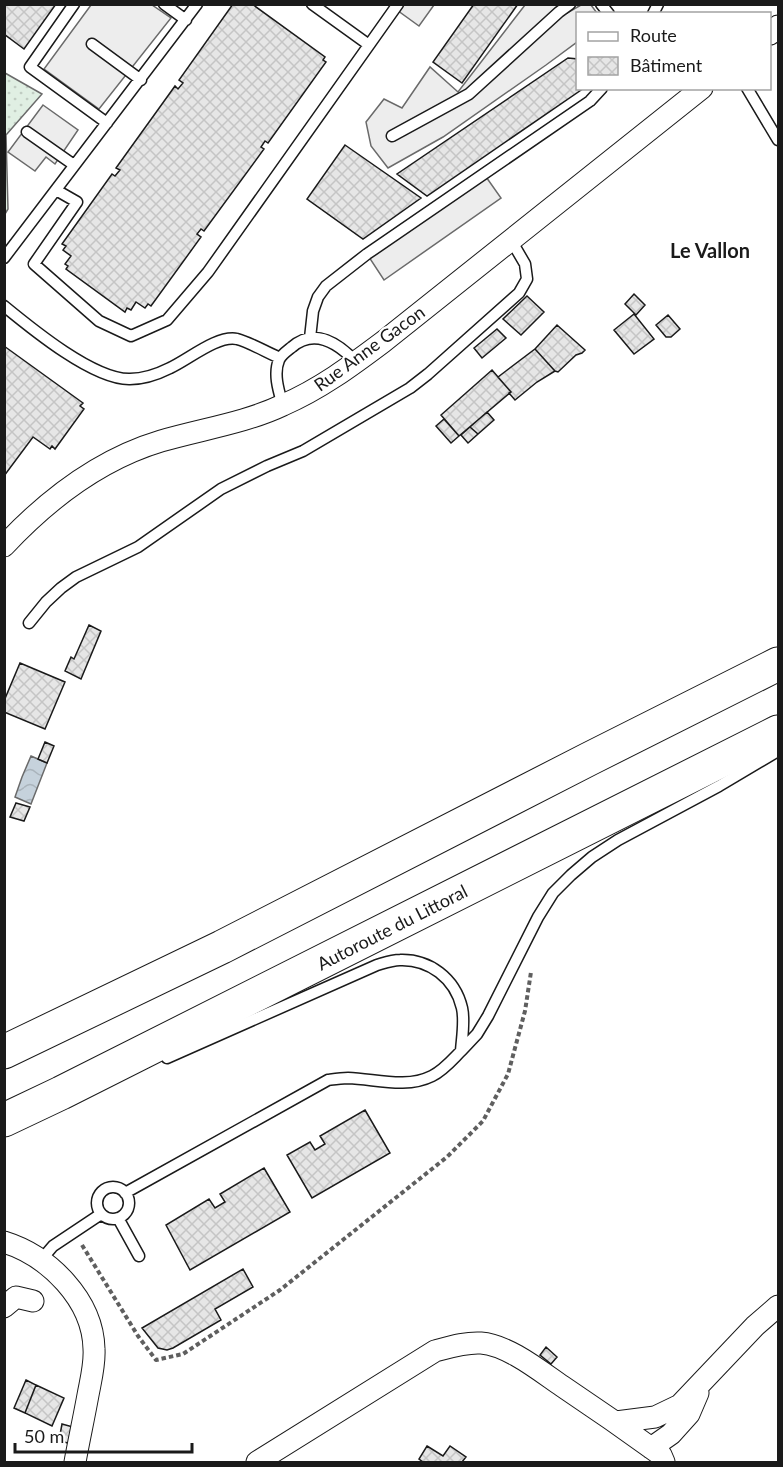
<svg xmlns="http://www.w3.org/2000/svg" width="783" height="1467" viewBox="0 0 783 1467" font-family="Lato,sans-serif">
<defs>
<pattern id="park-dots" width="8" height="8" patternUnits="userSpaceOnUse" patternTransform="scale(1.5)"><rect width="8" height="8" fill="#e0efe3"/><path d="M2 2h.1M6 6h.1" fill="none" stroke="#c0ccc2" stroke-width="1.8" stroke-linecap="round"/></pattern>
<pattern id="water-waves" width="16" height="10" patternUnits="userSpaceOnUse" patternTransform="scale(1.5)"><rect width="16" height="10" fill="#c6d2dc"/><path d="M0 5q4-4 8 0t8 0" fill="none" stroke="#aab4bc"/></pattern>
<pattern id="building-cross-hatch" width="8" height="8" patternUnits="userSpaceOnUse" patternTransform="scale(1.5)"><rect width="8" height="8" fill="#e6e6e6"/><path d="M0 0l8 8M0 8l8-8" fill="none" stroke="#c5c5c5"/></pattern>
</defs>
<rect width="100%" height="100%" fill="#fff"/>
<path fill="url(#park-dots)" stroke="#6a6a6a" stroke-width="1.5" d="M5 73 42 94 6 135 8 209 5 214Z"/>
<path fill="#ededed" stroke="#6a6a6a" stroke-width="1.5" d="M91 5H152L171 18 99 109 44 69Z
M390 5H434L419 26Z
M525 5H558L567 13 581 5H591L597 13 578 14 577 42 546 65 443 137 388 168 371 146 366 122 384 99 402 108 430 67 458 92Z
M43 105 78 130 55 164 46 157 35 171 8 152Z
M484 174 501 198 384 280 367 254Z"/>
<path fill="url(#water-waves)" stroke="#6a6a6a" stroke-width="1.5" d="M31 756 47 763 31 804 15 797 22 777Z"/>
<path fill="url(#building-cross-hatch)" stroke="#1a1a1a" stroke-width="1.5" d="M4 4H56L24 49 4 34Z
M233 4H252L325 57 323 60 326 62 268 143 265 141 261 147 264 149 204 231 201 229 197 234 201 237 151 306 148 304 145 308 136 302 131 310 127 308 125 312 66 269 68 266 65 264 71 256 63 250 66 246 62 244 112 174 115 176 120 170 116 168 175 86 178 89 183 83 179 80Z
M474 4H518L462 83 433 62Z
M568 58 578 59V88H584L427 196 397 174Z
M345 145 421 198 363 239 307 199Z
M634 294 645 305 636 315 625 304Z
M527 296 544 312 521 335 503 319Z
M634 314 654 339 634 354 614 330Z
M668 315 680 329 671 337H666L656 325Z
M557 325 585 350 582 353 576 355 558 372 555 371 535 349Z
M497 329 506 338 482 358 474 348Z
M4 346 83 403 80 406 84 409 55 449 52 446 50 449 33 437 4 476Z
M535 349 555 371 537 382 515 400 509 393 511 392 498 377Z
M492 370 511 392 459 436 441 415Z
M487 412 494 420 478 434 470 427Z
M444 419 459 436 451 443 436 426Z
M470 427 478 434 468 443 461 435Z
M89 625 101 631 81 679 65 671 71 657 74 659Z
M20 663 65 682 45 729 4 712V701Z
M45 742 54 746 47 763 38 759Z
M16 803 30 807 24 821 10 817Z
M365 1110 390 1153 312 1198 287 1155 310 1142 315 1150 325 1144 320 1136Z
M264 1168 290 1212 190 1270 166 1225 209 1199 215 1208 225 1202 220 1194Z
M243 1269 253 1287 215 1309 221 1320 173 1348 167 1350 158 1348 142 1328Z
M546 1347 557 1357 551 1364 540 1355Z
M26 1380 36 1385 25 1413 14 1408Z
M36 1385 64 1398 52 1426 25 1413Z
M62 1424 73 1427 70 1444 59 1440Z
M427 1446 443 1456 450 1446 466 1457 462 1462H423L419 1459Z"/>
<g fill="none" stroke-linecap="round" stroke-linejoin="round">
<g stroke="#1a1a1a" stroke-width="13">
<path id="service" d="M74 4 30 67 107 123
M164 4 186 20
M601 4 609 14
M653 14 658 4
M92 44 141 80
M369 45 398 4
M747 88 778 140
M27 132 74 165
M392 136 469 94 559 12 570 4
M56 190 77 202 34 264 99 321 131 336 167 320 208 272 369 45 312 4
M4 258 197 4
M4 306C32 329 94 380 130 379 144 379 158 374 170 368 188 360 217 335 237 339 249 342 268 353 280 358
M310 338 313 311 318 297 326 286 367 254 590 101 602 88
M283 406C279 392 273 374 279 360 281 355 287 351 292 347 315 327 339 344 356 362
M29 623 46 602 61 588 76 577 138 547 221 489 267 466 303 451 410 388 428 374 519 293 527 279 525 264 511 240
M167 1058 377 965C384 963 392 960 400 960 429 959 455 978 462 1008 465 1021 462 1037 461 1051L477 1034 488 1016 538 917 553 893 571 875 592 857 618 840 719 786 778 751
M97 1203a16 16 0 1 1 32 0a16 16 0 1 1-32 0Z
M125 1193 328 1080C335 1079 341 1078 348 1078 376 1079 406 1089 432 1076 444 1070 452 1060 461 1051
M118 1218 139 1256
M41 1260 53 1246 101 1214"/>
</g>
<g stroke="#1a1a1a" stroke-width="23">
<path id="minor" d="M770 34 778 26
M4 546C47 500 101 459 161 441 202 429 245 423 283 405 320 389 351 366 383 342L702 88
M4 1242C49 1256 93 1300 94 1349 95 1364 91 1379 88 1395 84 1417 79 1440 75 1462
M4 1307 16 1297 33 1301
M616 1422 655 1417 680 1405 755 1326 778 1306
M651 1448 671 1434 689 1414 698 1393
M257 1462 435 1351C450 1347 466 1342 481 1343 508 1345 540 1371 562 1386 595 1408 628 1431 661 1455L664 1462"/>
</g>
<g stroke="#1a1a1a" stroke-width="35">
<path id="motorway" d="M4 1052 222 947 589 759 778 664
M4 1120 61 1093 778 732"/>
</g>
<path stroke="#5f5f5f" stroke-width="4" stroke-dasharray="4.5 3" stroke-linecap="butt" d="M82 1245 138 1336 156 1360 183 1354 280 1290 447 1157 483 1121 508 1074 525 1011 531 972"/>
<use href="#service" stroke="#fff" stroke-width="10"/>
<use href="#minor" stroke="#fff" stroke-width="21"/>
<use href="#motorway" stroke="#fff" stroke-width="33"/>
</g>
<g text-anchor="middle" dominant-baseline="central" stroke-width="4.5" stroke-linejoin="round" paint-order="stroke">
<g font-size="18" fill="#1a1a1a" stroke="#fff">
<text transform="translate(369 348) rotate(-36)">Rue Anne Gacon</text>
<text transform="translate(392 927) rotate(-27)">Autoroute du Littoral</text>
</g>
<g font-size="20" font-weight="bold" fill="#1a1a1a" stroke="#fff">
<text x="710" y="250">Le Vallon</text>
</g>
</g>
<rect width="783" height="1467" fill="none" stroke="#1a1a1a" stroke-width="12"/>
<rect x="576" y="12" width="195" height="78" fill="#ffffff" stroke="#a3a3a3" stroke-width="1.5"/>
<rect x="588" y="32" width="30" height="9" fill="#ffffff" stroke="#a3a3a3" stroke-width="1.5"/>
<text x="630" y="42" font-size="18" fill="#1a1a1a">Route</text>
<rect x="588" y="57" width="30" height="18" fill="url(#building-cross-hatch)" stroke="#a3a3a3" stroke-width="1.5"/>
<text x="630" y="72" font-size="18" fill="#1a1a1a">Bâtiment</text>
<path d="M15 1443v9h177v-9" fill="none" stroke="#1a1a1a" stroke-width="3"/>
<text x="24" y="1443" font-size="18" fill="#1a1a1a" stroke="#ffffff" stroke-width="4.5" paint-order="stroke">50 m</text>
</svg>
